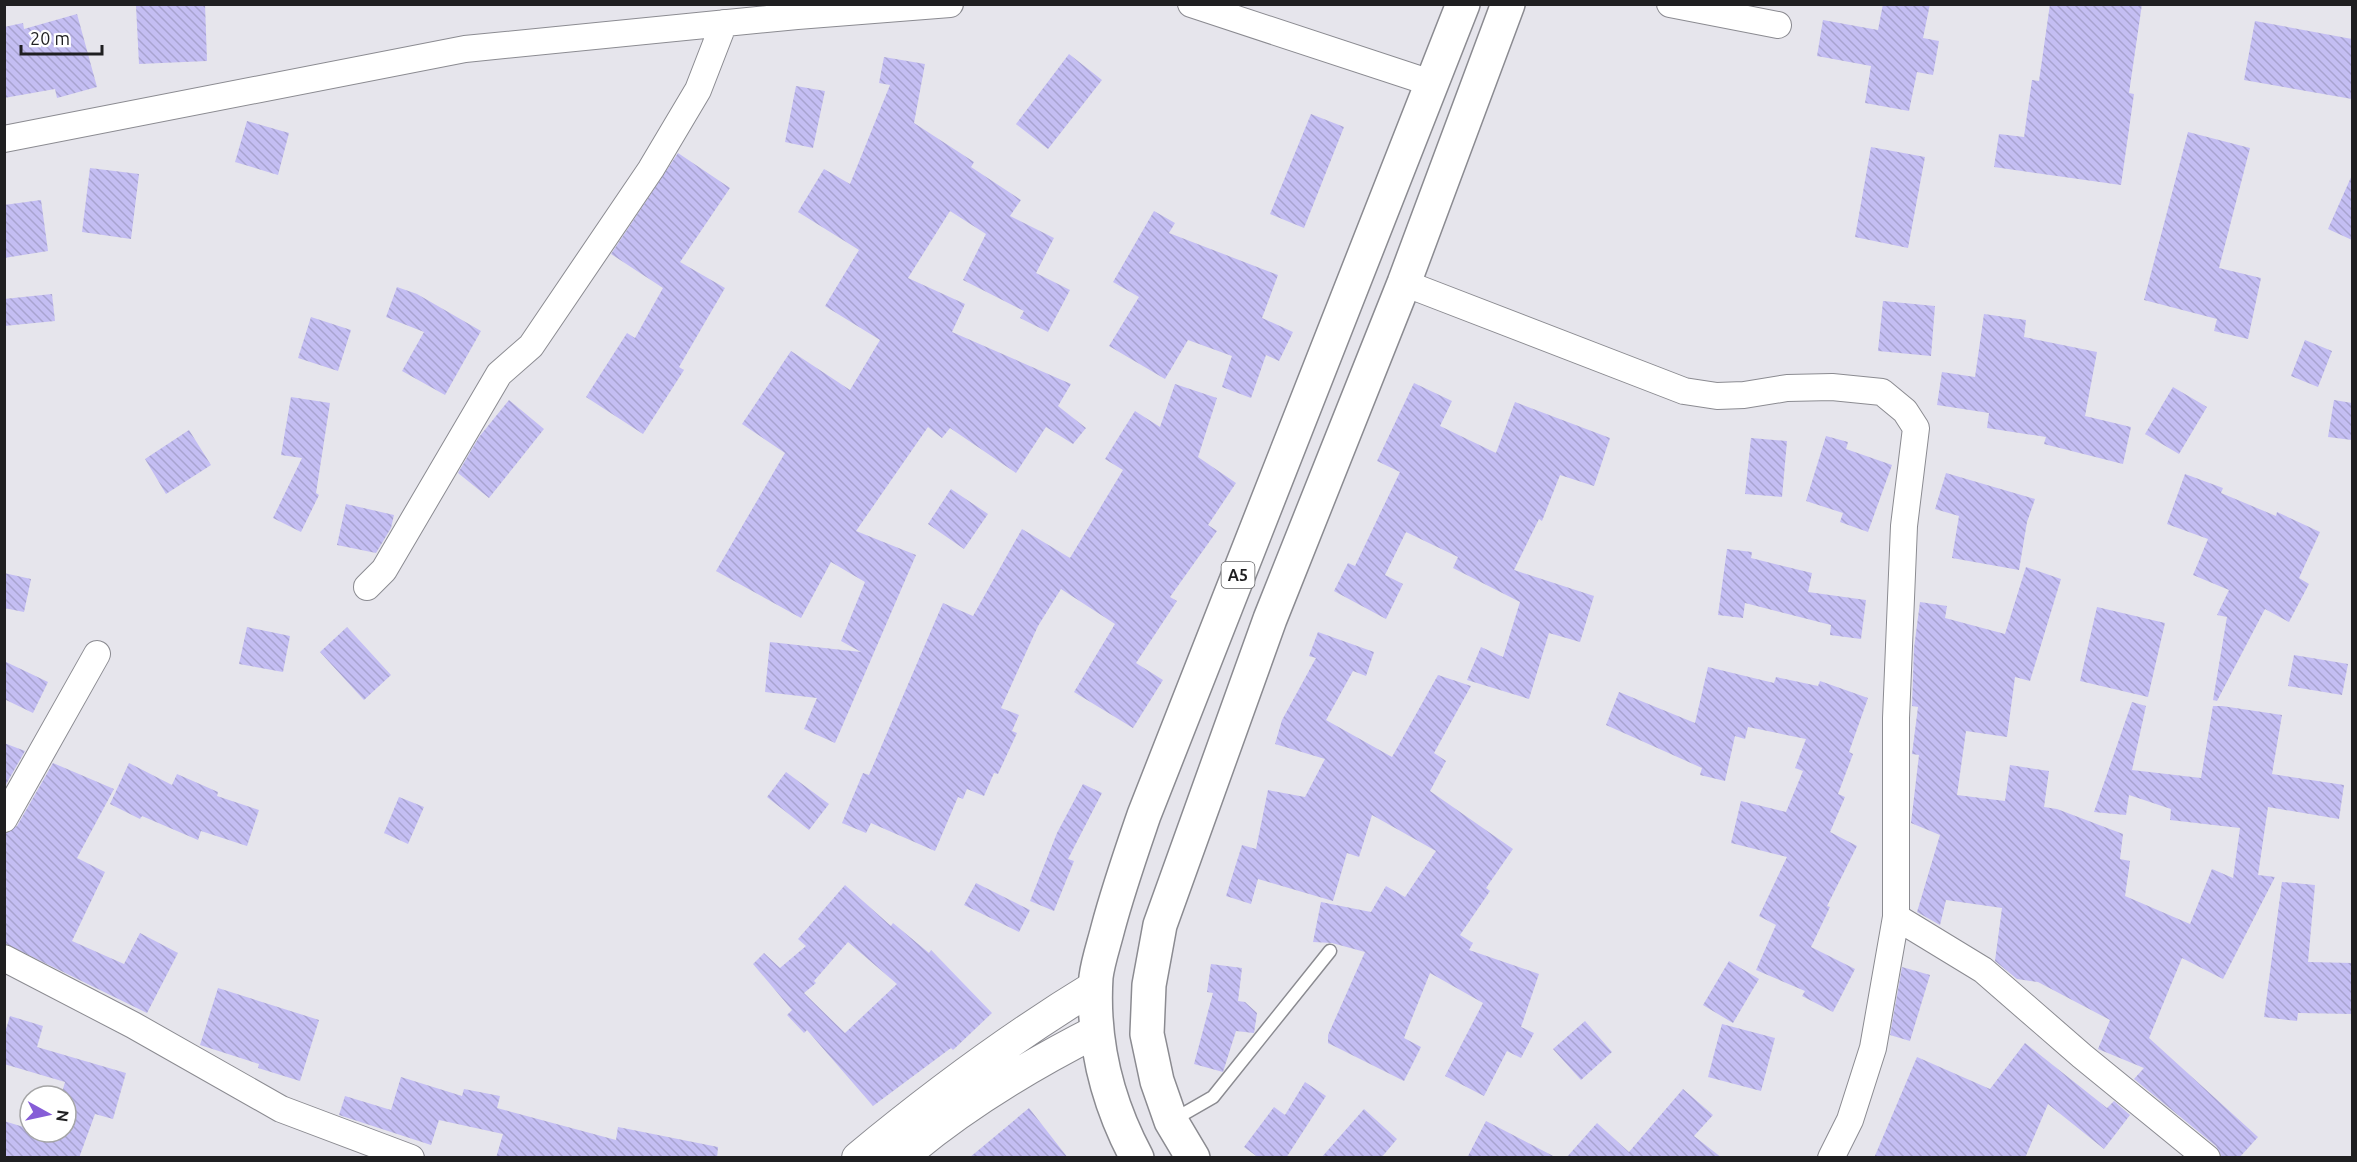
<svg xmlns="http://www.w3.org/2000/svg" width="2357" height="1162" viewBox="0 0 2357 1162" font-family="Ubuntu,sans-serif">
<defs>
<pattern id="building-back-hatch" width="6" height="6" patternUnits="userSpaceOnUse" patternTransform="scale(1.5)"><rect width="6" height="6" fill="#c4bef3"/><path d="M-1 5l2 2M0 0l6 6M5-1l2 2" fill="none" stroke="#a8a3d0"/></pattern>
</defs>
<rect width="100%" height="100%" fill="#e6e5ec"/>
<path fill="url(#building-back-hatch)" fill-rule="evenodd" d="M205 4 207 61 139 64 136 6Z
M1883 4H1930L1923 38 1939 41 1933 75 1917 72 1909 111 1865 103 1871 66 1817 56 1823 20 1878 30Z
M2050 4H2142L2129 93 2134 94 2121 185 1994 167 1999 134 2024 137 2032 80 2039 81Z
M77 14 97 87 57 98 55 89 4 98V27L23 23 24 29Z
M2255 21 2352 39V99L2244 80Z
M1069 54 1102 80 1048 149 1016 124Z
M884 57 925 64 914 123 974 162 971 167 1021 200 1010 216 1054 238 1036 273 1070 290 1048 332 1020 318 1024 311 963 280 986 234 950 211 908 278 965 304 952 332 1071 384 1058 406 1086 428 1073 444 1046 427 1016 473 950 428 942 438 928 427 856 531 916 555 835 743 804 729 817 698 765 692 770 642 861 652 841 641 865 582 831 562 801 618 716 571 785 453 742 424 791 351 850 390 880 340 825 306 859 250 798 212 824 169 850 184 890 85 879 83Z
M796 86 825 91 813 148 785 142Z
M1311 114 1344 127 1304 228 1270 214Z
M247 121 289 133 278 175 235 162Z
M2188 132 2250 148 2219 268 2261 278 2248 339 2214 331 2217 319 2144 300Z
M1871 147 1925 157 1908 248 1855 237Z
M678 153 730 188 680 262 725 288 679 367 684 370 643 434 586 397 627 333 635 338 663 288 611 254Z
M90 168 139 174 131 239 82 232Z
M2352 175V240L2328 229Z
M41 200 48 251 4 258V205Z
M1154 211 1175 223 1169 233 1278 275 1262 318 1293 332 1279 361 1266 355 1251 398 1222 387 1232 356 1188 340 1165 379 1109 346 1139 297 1113 282Z
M397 287 417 294 481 331 445 395 402 371 424 332 386 317Z
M52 294 55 321 4 326V299Z
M1883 301 1935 306 1931 356 1878 351Z
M1984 314 2026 320 2024 337 2097 352 2085 416 2131 427 2123 464 2044 444 2046 437 1987 428 1989 413 1937 405 1942 372 1975 377Z
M311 317 351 330 338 371 298 358Z
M2305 340 2332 351 2318 387 2291 376Z
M1414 383 1452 401 1440 426 1496 453 1515 402 1610 438 1594 486 1560 475 1542 521 1539 519 1514 570 1594 596 1580 642 1549 633 1529 699 1467 680 1481 647 1503 657 1520 602 1453 568 1458 557 1406 532 1385 575 1403 584 1386 619 1334 591 1348 563 1355 566 1400 472 1377 461Z
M1175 384 1217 398 1198 457 1236 483 1208 525 1217 531 1170 597 1177 601 1136 663 1163 680 1133 728 1074 692 1115 624 1061 589 1038 626 1001 708 1019 715 1012 731 1017 733 998 774 994 773 984 796 967 789 963 799 958 797 935 851 871 823 866 833 842 823 863 773 869 775 943 603 973 616 1022 529 1070 558 1123 470 1105 459 1135 411 1160 427Z
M2173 387 2207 407 2179 454 2145 434Z
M291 397 330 403 316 493 319 495 301 532 273 518 302 458 281 455Z
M509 400 544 429 489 498 458 473 479 437Z
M2334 400 2352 403V440L2328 437Z
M189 430 211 465 166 494 145 459Z
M1826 436 1848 442 1846 449 1892 465 1868 532 1840 522 1843 513 1806 501Z
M1751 438 1787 441 1782 497 1745 494Z
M1946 473 2035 499 2027 522 2019 570 1952 558 1959 516 1935 509Z
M2185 474 2223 488 2221 493 2276 516 2277 512 2320 532 2299 578 2309 584 2289 622 2265 609 2217 701 2213 700 2227 617 2217 615 2229 590 2193 575 2208 539 2167 524Z
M951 489 988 514 964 549 928 524Z
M346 504 394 515 391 528 376 553 337 545Z
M1727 549 1752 552 1751 558 1812 573 1808 592 1866 600 1861 639 1830 635 1831 625 1745 603 1743 618 1718 615Z
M2026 567 2061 579 2030 681 2015 677 2007 737 1966 731 1957 795 2005 801 2010 765 2049 771 2044 807 2057 809 2123 834 2120 859 2130 861 2125 896 2190 924 2212 869 2233 878 2240 828 2170 820 2171 809 2129 795 2126 815 2094 812 2132 702 2146 706 2132 770 2201 778 2213 706H2222L2282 715 2272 774 2344 785 2339 819 2268 807 2258 875 2275 877 2223 979 2182 958 2149 1038 2258 1137 2239 1158H2222L2216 1146 2134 1079 2144 1068 2098 1049 2110 1020 2038 982 2017 979 1995 961 2002 908 1946 900 1940 925 1917 912 1940 835 1911 823 1919 755 1912 754 1918 707 1912 706 1914 648 1920 602 1947 606 1945 618 2005 634Z
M4 573 31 579 24 612 4 608Z
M2097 607 2165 623 2148 697 2080 681Z
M247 627 290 636 283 672 239 664Z
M347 627 391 675 364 700 320 652Z
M1318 632 1374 652 1366 676 1353 671 1326 720 1392 757 1438 675 1471 686 1434 753 1446 761 1430 791 1513 849 1486 888 1490 891 1460 935 1473 943 1469 950 1539 974 1521 1027 1534 1033 1521 1058 1507 1051 1484 1096 1445 1076 1483 1003 1430 973 1404 1038 1421 1047 1404 1081 1328 1043V1035L1365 952 1332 943 1313 942 1321 902 1371 912 1386 886 1405 897 1436 851 1372 815 1359 857 1347 853 1333 901 1258 879 1251 904 1226 896 1242 845 1256 849 1268 790 1305 797 1325 759 1275 744 1282 720 1316 658 1309 656Z
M2294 655 2348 664 2342 695 2288 686Z
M4 661 48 682 33 713 4 699Z
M1708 667 1774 683 1776 677 1818 686 1820 681 1868 698 1849 752 1853 754 1838 794 1845 797 1830 832 1857 846 1827 906 1830 907 1811 947 1855 969 1833 1012 1802 996 1805 991 1756 970 1776 925 1759 916 1787 857 1731 843 1741 801 1786 812 1803 771 1795 768 1806 739 1748 727 1745 739 1735 736 1725 781 1700 775 1702 768 1606 725 1619 692 1695 723Z
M4 743 25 751 4 788Z
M53 763 114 789 77 858 105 872 72 941 124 964 140 933 178 953 147 1013 4 943V834L17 826Z
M129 763 172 785 177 774 218 792 217 796 259 810 247 846 201 831 198 840 142 816 140 819 110 804Z
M786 772 829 804 809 830 767 797Z
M1083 784 1102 793 1068 859 1074 861 1054 911 1030 901 1057 833Z
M399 797 424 807 408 844 384 833Z
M2282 882 2315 885 2308 962 2352 963V1014L2298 1013 2297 1021 2264 1017Z
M976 883 1030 910 1019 932 964 905Z
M845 885 891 926 893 923 929 953 931 950 992 1013 953 1050 951 1048 873 1106 807 1030 804 1033 787 1015 792 1010 753 964 764 953 780 968 806 946 798 939ZM848 942 897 984 845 1033 804 993 816 983 814 981Z
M1729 961 1759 979 1733 1023 1703 1005Z
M1211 964 1242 968 1238 1001 1245 1002 1257 1013 1254 1033 1236 1031 1223 1072 1194 1064 1213 993 1207 992Z
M1902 967 1930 975 1910 1041 1890 1035Z
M218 988 319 1020 300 1081 258 1068 259 1064 200 1045Z
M10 1016 43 1026 37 1047 126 1073 113 1119 95 1114 79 1158H4V1121L30 1129V1132L50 1135 51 1132H66V1096H61L65 1082 4 1064V1036Z
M1585 1021 1612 1052 1581 1080 1553 1049Z
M1722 1024 1775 1038 1761 1091 1708 1077Z
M2025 1043 2107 1108 2114 1101 2130 1115 2104 1149 2048 1104 2025 1158H1874L1917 1057 1990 1089Z
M401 1077 462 1096 464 1089 500 1096 497 1108 616 1140 618 1127 718 1147 717 1158H496L503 1134 439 1120 431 1145 339 1115 345 1096 391 1110Z
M1305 1082 1326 1096 1286 1158H1259L1244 1147 1274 1107 1285 1115Z
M1683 1089 1713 1115 1694 1136 1722 1158H1566L1597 1123 1629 1152Z
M1029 1108 1068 1158H969Z
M1364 1109 1397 1139 1381 1158H1321Z
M1486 1121 1557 1158H1467Z"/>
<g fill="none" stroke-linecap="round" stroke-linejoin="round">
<g stroke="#8b8b91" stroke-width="15">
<path id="service" d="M1173 1120 1213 1097 1330 951"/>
</g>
<g stroke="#8b8b91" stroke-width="28">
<path id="minor" d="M1191 4 1431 83
M1670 4 1778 25
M4 139 465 49 797 16 950 4
M1404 283 1684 391 1717 396 1744 395 1787 388 1832 387 1882 392 1905 411 1916 428 1904 526 1896 718V917L1873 1048 1850 1120 1831 1158
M367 587 384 570 499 374 531 346 651 169 698 90 724 23
M4 819 97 654
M1896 917 1983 970 2082 1056 2207 1158
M4 958 133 1025 281 1109 411 1158"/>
</g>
<g stroke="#8b8b91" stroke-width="34">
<path id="tertiary" d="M858 1158C934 1095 1012 1037 1096 986
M901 1158C960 1107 1028 1066 1097 1031"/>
</g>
<g stroke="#8b8b91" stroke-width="36">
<path id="trunk" d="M1137 1158C1107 1102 1092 1040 1096 977 1098 961 1104 944 1108 928 1118 890 1131 853 1144 815L1463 4
M1193 1158 1171 1121 1157 1081 1147 1034 1149 985 1160 925 1270 619 1404 283 1508 4"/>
</g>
<use href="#service" stroke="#fff" stroke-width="12"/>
<use href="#minor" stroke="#fff" stroke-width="26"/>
<use href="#tertiary" stroke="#fff" stroke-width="32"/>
<use href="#trunk" stroke="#fff" stroke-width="33"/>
</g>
<g text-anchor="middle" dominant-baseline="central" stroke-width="6" stroke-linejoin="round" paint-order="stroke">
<rect fill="#fff" stroke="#626264" stroke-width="1.5" x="1221.5" y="562" width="33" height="26" rx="4.5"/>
<g font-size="16" font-weight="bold" fill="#1f1f21">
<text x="1238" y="575">A5</text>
</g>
</g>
<rect width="2357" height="1162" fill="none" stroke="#1f1f21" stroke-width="12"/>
<g transform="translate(48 1114) rotate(98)"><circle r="28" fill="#ffffff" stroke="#a5a5a6" stroke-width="1.5"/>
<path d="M0-4.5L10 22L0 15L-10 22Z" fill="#865dd7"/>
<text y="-9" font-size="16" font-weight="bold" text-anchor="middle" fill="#1f1f21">N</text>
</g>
<path d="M21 45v9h81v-9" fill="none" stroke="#1f1f21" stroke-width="3"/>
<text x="30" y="45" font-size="18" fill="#1f1f21" stroke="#ffffff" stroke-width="4.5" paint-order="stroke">20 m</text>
</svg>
